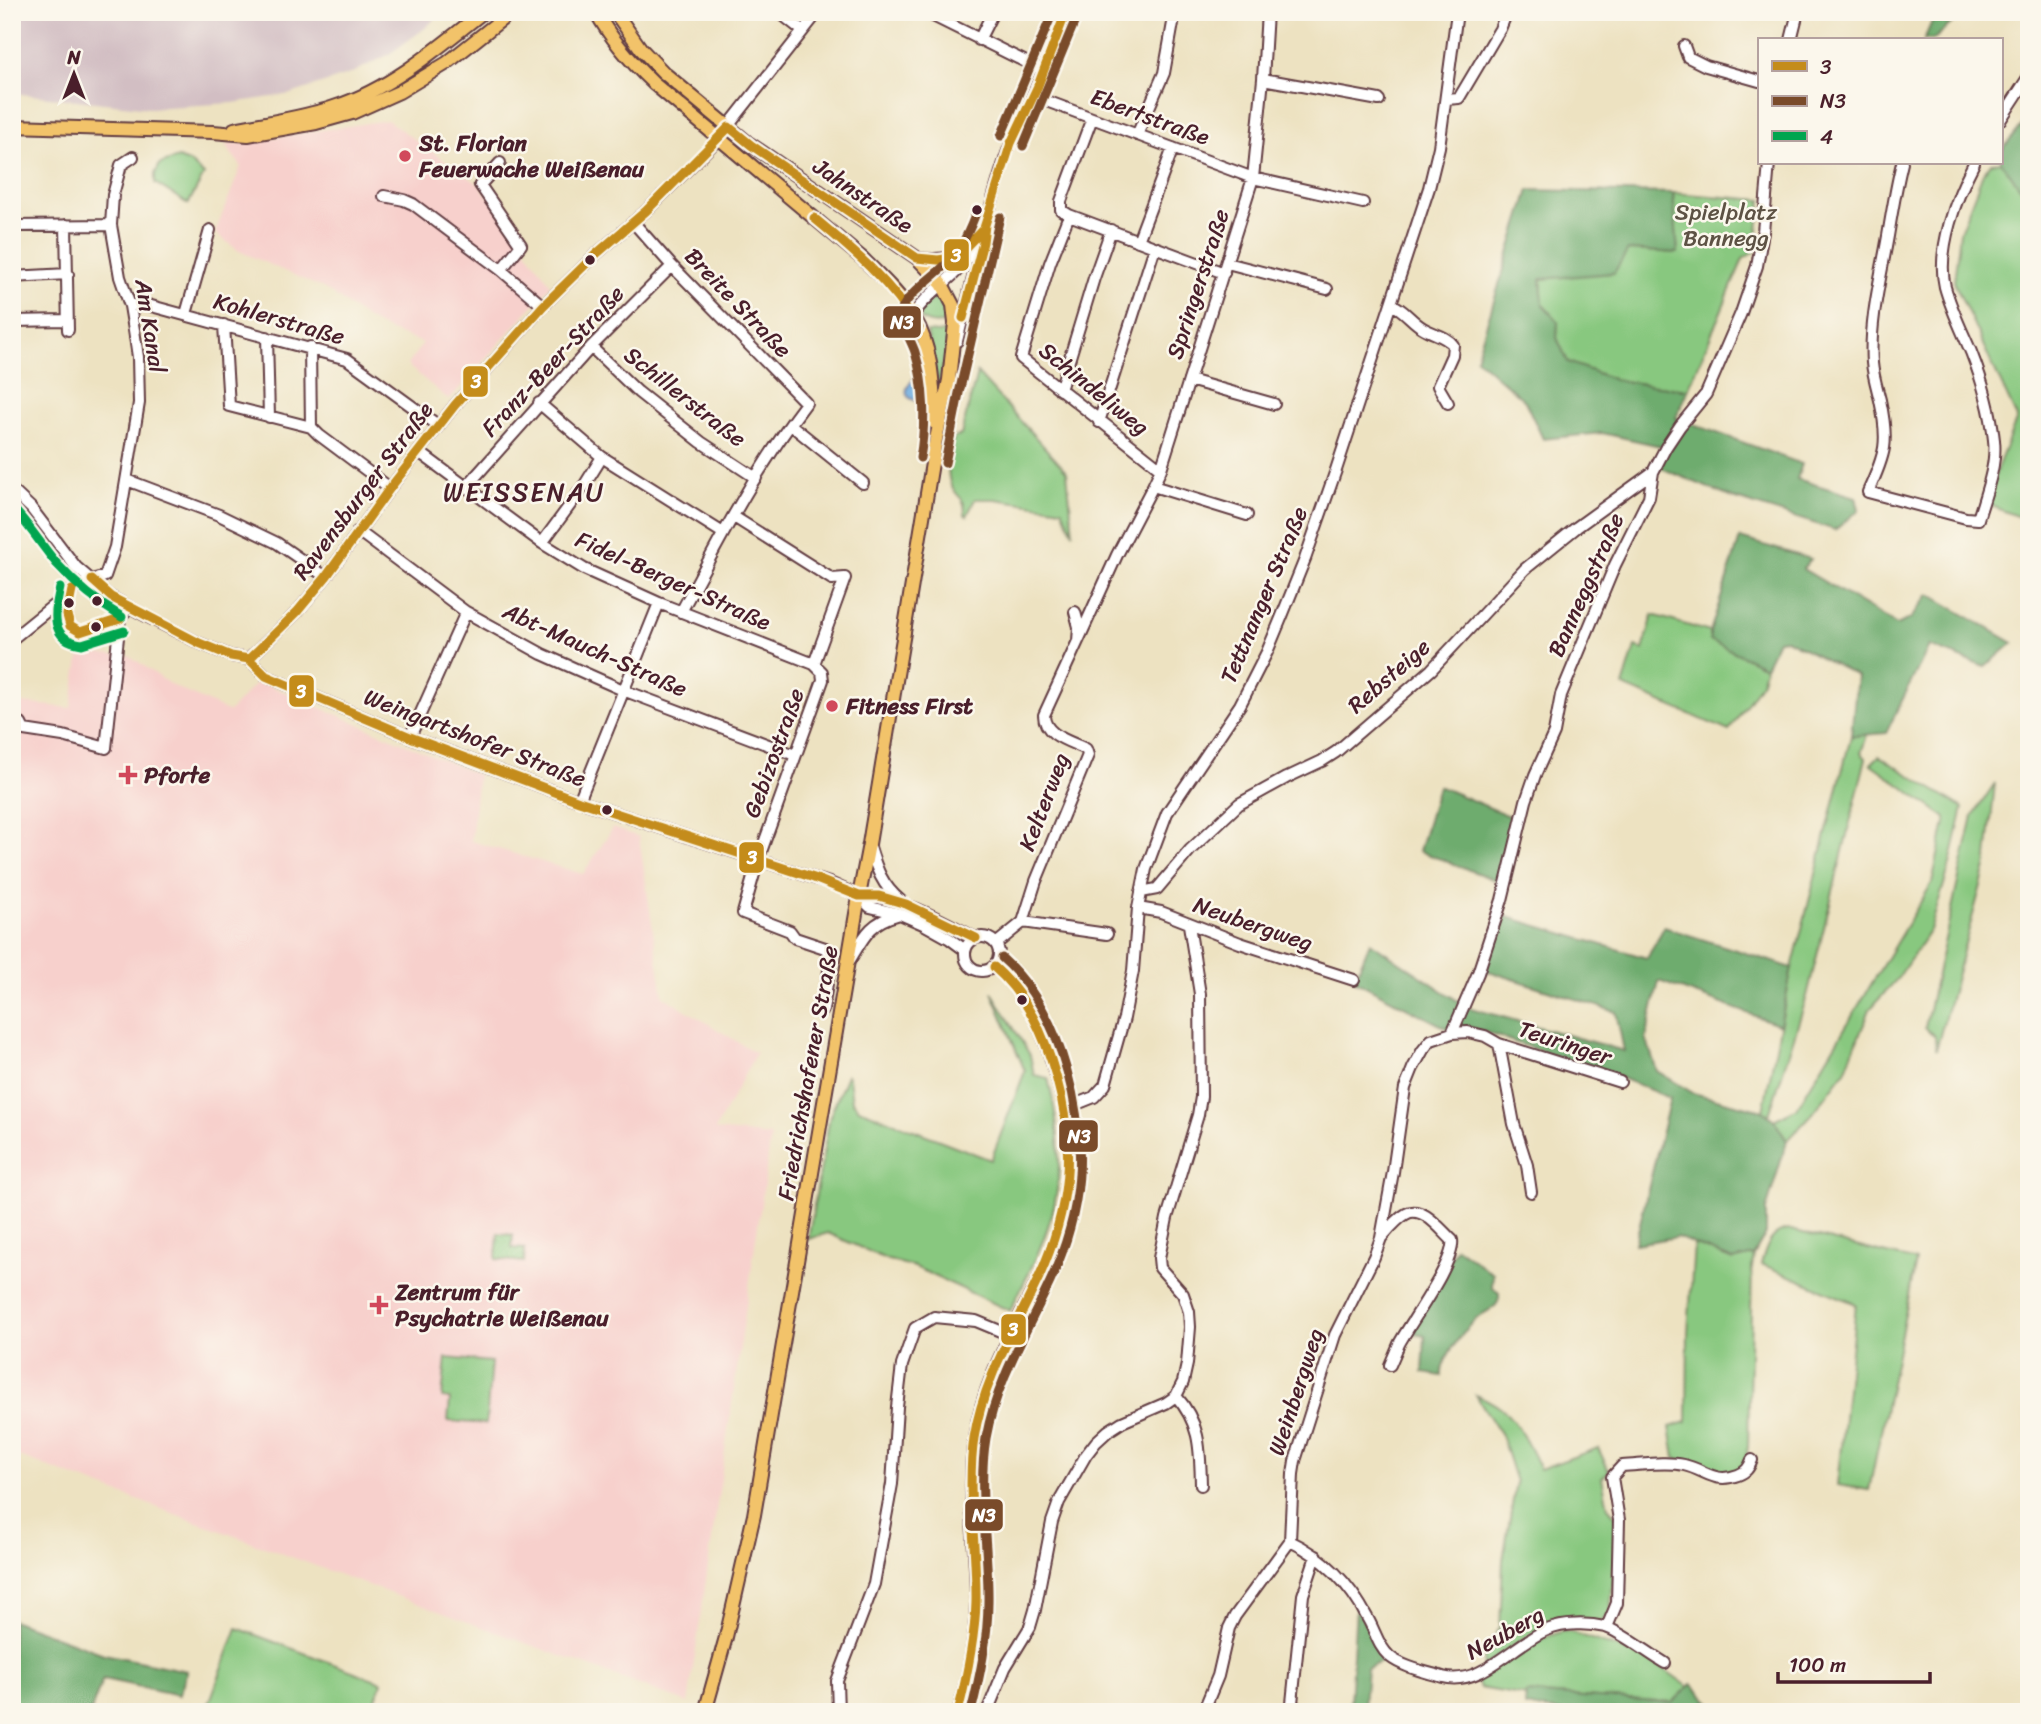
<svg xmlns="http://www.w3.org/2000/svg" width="2041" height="1724" viewBox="0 0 2041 1724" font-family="Sriracha,sans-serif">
<rect width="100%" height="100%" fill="#fbf7ec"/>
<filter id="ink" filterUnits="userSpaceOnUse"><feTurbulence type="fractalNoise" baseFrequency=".0143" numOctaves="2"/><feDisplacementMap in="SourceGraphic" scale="14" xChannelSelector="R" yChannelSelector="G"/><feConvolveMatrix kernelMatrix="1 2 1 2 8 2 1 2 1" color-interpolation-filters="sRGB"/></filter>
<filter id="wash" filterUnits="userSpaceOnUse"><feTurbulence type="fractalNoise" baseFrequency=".00686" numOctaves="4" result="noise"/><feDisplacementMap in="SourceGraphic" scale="28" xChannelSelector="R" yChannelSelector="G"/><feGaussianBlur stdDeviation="1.57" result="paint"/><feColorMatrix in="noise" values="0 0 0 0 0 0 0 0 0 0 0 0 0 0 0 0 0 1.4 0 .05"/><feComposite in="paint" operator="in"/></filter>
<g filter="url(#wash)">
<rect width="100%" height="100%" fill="#ede2c1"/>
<path fill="#f7d0cc" d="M387 120 480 185 551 285 449 400 407 365 423 343 388 330 367 319 325 289 239 251 215 233 241 166 225 145Z
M80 653 130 656 171 685 229 712 258 681 478 775 471 841 583 874 613 828 639 837 663 996 756 1053 715 1130 771 1136 688 1703 12 1454V907L17 822 12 820V702L71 708Z"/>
<path fill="#d2bec3" d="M12 12H443L424 29 388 55 348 75 291 94 233 103 150 108 12 93Z"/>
<path fill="#88c87f" stroke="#697455" stroke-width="2" d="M178 158 189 162 204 175 188 204 155 183V174L160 164Z
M2001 162 2029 199V521L1986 504 1998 466 2017 418 1954 282 1960 232 1983 173 1991 163Z
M1673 193 1762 200 1755 252 1743 259 1688 390 1615 380 1568 362 1557 338 1558 322 1543 305 1541 279 1572 275 1628 250 1678 253Z
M942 292 949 311V321C939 325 929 325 920 318L923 306Z
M950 330 939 387 938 388 927 332 938 333Z
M977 373 1067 472 1073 533 1062 509 995 499H975L967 516 965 515C965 493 957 500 951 485 945 472 951 452 953 438L961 435Z
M1653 615 1710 632V640L1765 667 1762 681 1729 731 1623 686 1635 647 1643 650Z
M1867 735 1861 753 1866 758 1807 996 1769 1115 1763 1111 1792 968 1851 736Z
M1879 756 1963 808 1949 868 1930 930 1898 978 1870 1009 1845 1071 1813 1113 1787 1141 1774 1120 1797 1108 1932 883 1946 818 1871 764Z
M1995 783 1986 867 1936 1050 1935 1037 1925 1027 1973 816Z
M992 992 1030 1055 1034 1075 1048 1078C1058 1119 1064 1164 1054 1206 1045 1243 1027 1277 1010 1311L915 1267 888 1260 828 1233 808 1239 830 1116 847 1075 849 1078 852 1101 859 1109 991 1160 1025 1071Z
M1791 1230 1916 1261 1869 1490 1837 1485 1856 1304 1761 1264C1767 1246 1770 1231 1791 1230Z
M498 1233 513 1235 512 1248 525 1249 524 1262 496 1259Z
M1694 1244 1733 1260 1754 1255 1752 1267 1748 1446C1746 1460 1745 1469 1730 1474L1675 1458 1670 1427 1687 1422 1688 1332Z
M446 1358 491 1362 486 1424 448 1421 450 1399 442 1398Z
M1476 1395C1513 1407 1524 1437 1540 1469L1598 1448 1609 1471 1602 1478 1608 1507 1619 1520 1610 1613 1597 1624 1564 1620 1540 1628 1483 1666 1484 1651 1500 1628 1503 1560 1516 1482 1501 1435Z
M237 1628 382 1682 371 1712H206Z
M1563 1631 1574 1633 1650 1659 1689 1687 1672 1703 1526 1693V1696L1480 1688 1477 1680 1525 1645Z"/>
<path fill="#6eac6e" stroke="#5c664c" stroke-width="2" d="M1936 12H1964L1933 40H1924Z
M2029 117V199L2001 162V151Z
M1529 190 1673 193 1678 253 1628 250 1614 273 1541 279 1543 305 1558 322 1557 338 1568 362 1615 380 1688 390 1676 418 1802 464 1797 479 1856 497 1859 510 1835 530 1730 497 1661 468 1665 447 1602 433 1543 439 1525 401 1476 358Z
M1740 538 1811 559 1803 569 1897 625 1911 618 1929 594 2013 643 1985 667 1929 646 1886 733 1851 736 1857 676 1786 639 1778 640 1765 667 1710 640V632Z
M1438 786 1519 820 1498 881 1419 851Z
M1504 916 1647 958 1664 927 1792 968 1780 1025 1659 981 1646 1038 1657 1071 1693 1093 1763 1111 1774 1120 1787 1141 1766 1210V1233L1754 1255 1733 1260 1677 1237 1635 1244 1670 1098 1621 1078 1467 1026 1448 1029 1354 980 1370 942 1467 1007 1624 1051 1616 1012 1485 970Z
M1456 1247 1493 1274 1492 1287 1499 1293C1500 1308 1490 1308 1480 1316 1467 1325 1440 1360 1442 1376L1423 1373 1425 1336 1411 1333Z
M1356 1607 1386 1660 1367 1668 1364 1707 1370 1712H1353L1350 1703Z
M12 1620 104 1654 187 1671 179 1695 103 1679 90 1712H12Z
M1692 1684 1720 1712H1558L1525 1706 1526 1693 1672 1703Z"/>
<path fill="#6fade1" stroke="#5c6686" stroke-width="2" d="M919 375 923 391 921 401C899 400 905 384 919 375Z"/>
</g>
<g filter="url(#ink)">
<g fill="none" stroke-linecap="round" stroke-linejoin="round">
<g stroke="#623c42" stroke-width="14">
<path id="minor" d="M779 12 803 31
M925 12 1044 71
M979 40 993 12
M1791 40 1798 12
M1684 46 1688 57 1706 66 1759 81
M1263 79 1379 100
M1033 96 1253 178 1363 203
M1446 99 1459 98 1500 29 1507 12
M1092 118 1061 201V210L1069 215 1224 273
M2001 119 2029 76
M1137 135 1164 73 1175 12
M500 163 480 185 521 245 501 270
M1902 163C1896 187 1892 212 1888 236 1881 277 1869 321 1872 363 1873 375 1877 388 1880 400 1889 442 1886 453 1868 492L1966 518 1978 519C1985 495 1997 466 1994 440 1991 410 1982 380 1971 352 1962 331 1951 309 1945 287 1936 250 1957 195 1974 163
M384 196 404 200 413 204 501 270 543 306
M1069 215 1050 263 1021 358 1161 469
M633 222 672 266 806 403C757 467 719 541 681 612
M66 225 68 330
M12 226 111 225
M1138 241 1173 148
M917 258C946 261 954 259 975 238
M1227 263 1327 289
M12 277 68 274
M1391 304C1404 309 1411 321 1423 328 1433 334 1446 336 1453 345L1452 355 1438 386 1448 403
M130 306 144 304 347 359 439 426
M186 314 210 230
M913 315C929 290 953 281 968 257 992 222 995 179 1012 141 1030 98 1049 56 1066 12
M12 321 67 320
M224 325 229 406 311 427 319 435 390 488
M267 337 269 417
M957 341 983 238
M310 347 311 427
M591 347 638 392 701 442 756 478
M1189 380 1274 404
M1060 390 1094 278 1111 230
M539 403 602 457 723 533
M1099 422 1155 247
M791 425 863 483
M419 452 542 543 584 569 659 603 814 664 822 672 823 680 758 860 743 913 790 931 795 938 825 948 831 957 823 1010
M127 480 219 515 277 543 326 577
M467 486 591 347 672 266
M1153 486 1247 515
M12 490 31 508 76 567 111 597 148 617 199 643 231 656 249 659 266 676 410 737 579 801 832 884 859 896 870 907 900 914 923 924 950 939 965 950
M734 517 832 579 845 578 814 664
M358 531 466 612 542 654 623 690 795 755
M542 543 584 486 602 457
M12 639 80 584 105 576 115 547 139 403 138 357 134 330 130 306 120 277 111 225 113 195 121 165 133 157
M1078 641 1117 555 1153 486 1161 469 1253 178 1263 79 1267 12
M249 659 297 612 326 577 390 488 455 405 543 306 594 256 646 211 718 139 818 12
M21 724 24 730 63 736 106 748 120 619 128 607
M410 737 466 612
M579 801 659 603
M869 844C876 867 881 885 901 901
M1141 892 1157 889 1190 850 1239 804 1286 778 1322 761 1336 752 1431 670 1525 569 1577 527 1653 472
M859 896C901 896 939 919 976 938
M1138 908 1161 912 1240 943 1354 980
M1023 922 1107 934
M965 954a17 17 0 1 1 34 0a17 17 0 1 1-34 0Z
M996 944 1023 922 1036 881 1088 755 1086 749C1069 741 1044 735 1044 715L1078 641 1079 627 1075 612
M850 960C864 937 870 922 897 915
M1452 1033 1478 973 1502 900 1526 801 1535 775 1554 733 1561 695 1615 565 1649 497 1653 472 1666 447 1680 426 1706 394 1741 313 1757 266 1763 232 1769 163
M1499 1044 1620 1082
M1064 1109 1094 1097 1105 1085 1124 1018 1133 971 1138 908 1146 869 1167 813 1240 705 1267 652 1282 616 1305 559 1336 470 1429 188 1439 147 1457 12
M1381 1238C1388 1230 1397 1219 1406 1214 1422 1204 1441 1230 1452 1240 1456 1261 1410 1323 1399 1344 1396 1351 1393 1358 1390 1365
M1176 1396C1201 1424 1200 1450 1201 1485
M1290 1541C1326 1558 1350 1584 1368 1619 1375 1631 1378 1646 1389 1656 1402 1667 1426 1672 1443 1677 1481 1687 1514 1643 1547 1630 1564 1623 1588 1623 1605 1627 1618 1630 1651 1655 1665 1663
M1607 1627 1617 1603 1619 1520 1612 1477 1622 1466C1642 1465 1665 1461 1684 1465 1706 1470 1714 1484 1738 1475 1746 1472 1749 1468 1752 1460
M838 1712 837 1681 874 1584 892 1484 897 1407 902 1365 915 1328 934 1317 976 1321 1017 1338
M958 1712C968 1675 975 1640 976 1602 976 1547 966 1492 974 1438 983 1379 1014 1329 1039 1277 1074 1206 1077 1140 1053 1066 1042 1030 1024 990 994 967
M987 1712 1005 1668 1030 1627 1035 1610 1052 1522 1059 1502 1086 1455 1096 1442 1108 1431 1122 1422 1166 1403 1176 1396 1183 1382 1187 1364 1190 1327 1189 1312 1183 1294 1160 1268 1159 1258 1167 1218 1198 1115 1201 1097 1200 994 1189 925
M1203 1712 1218 1676 1229 1628 1235 1616 1290 1541 1293 1474 1295 1461 1335 1335 1374 1257 1381 1238 1393 1172 1405 1088 1413 1068 1423 1050 1431 1040 1452 1033 1468 1032 1485 1036 1499 1044 1514 1124 1527 1165 1531 1192
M1300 1712 1292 1703 1303 1595 1316 1556"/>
</g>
<g stroke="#623c42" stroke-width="16">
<path id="major" d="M596 12C611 39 631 62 653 83L863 259C881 277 901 295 914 317 933 349 933 387 935 423
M615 12 641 49 664 73 747 142 917 258 942 284 953 305 955 323 949 380 936 439 869 844 859 896 754 1515 726 1637 705 1712
M12 126 213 132 248 135 316 123 352 113 399 92 447 63 511 12
M234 129C268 122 302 118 334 107 390 89 437 49 483 12"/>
</g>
<use href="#minor" stroke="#fff" stroke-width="10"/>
<use href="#major" stroke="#f2c36a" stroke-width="12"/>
<g stroke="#fbf7ec" stroke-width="14">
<path id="bus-1" d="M729 127 751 145 917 258 938 260 952 258 962 251 984 228 1011 143 1037 88 1066 12
M814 218C854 251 892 283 919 328
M963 318 983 242 985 225
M92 580 111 597 199 643 231 656 249 659 266 676 410 737 579 801 814 878 859 896H879L906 904 976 938
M72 590 67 615 70 626 80 632 120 619
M249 659 297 612 326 577 390 488 455 405 543 306 594 256 646 211 729 127
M958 1712C967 1676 975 1639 976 1602 977 1547 966 1493 974 1438 983 1380 1015 1329 1039 1277 1070 1209 1076 1147 1056 1076 1044 1034 1027 996 994 967"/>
</g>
<g stroke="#fbf7ec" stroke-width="14">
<path id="bus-2" d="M1001 136 1053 12
M1023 146 1077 16
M920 458C926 424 925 385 915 352 912 342 899 321 901 312 907 292 939 274 952 258 964 244 971 227 977 210
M945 463 959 393 1000 217
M971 1712C980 1676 988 1639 988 1602 989 1548 977 1492 986 1438 996 1382 1026 1333 1050 1282 1083 1211 1088 1146 1067 1071 1055 1028 1036 988 1002 958"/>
</g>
<g stroke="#fbf7ec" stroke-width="14">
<path id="bus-3" d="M12 507C29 525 42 546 57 564 76 585 98 603 122 617
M60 588C55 611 48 640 82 644L124 631"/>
</g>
<use href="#bus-1" stroke="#c48c1a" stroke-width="9"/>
<use href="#bus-2" stroke="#7a4b2a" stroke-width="9"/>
<use href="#bus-3" stroke="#01a54f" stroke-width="9"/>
</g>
</g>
<g fill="#d1495b" stroke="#fbf7ec" stroke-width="2.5">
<circle cx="405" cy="156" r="7"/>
<circle cx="832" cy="706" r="7"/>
<path d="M124.5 764.5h7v7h7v7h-7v7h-7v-7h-7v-7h7z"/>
<path d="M375.5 1294.5h7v7h7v7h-7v7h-7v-7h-7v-7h7z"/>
</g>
<g fill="#4a1f2b" stroke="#fbf7ec" stroke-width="2.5">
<circle cx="977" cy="210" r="6"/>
<circle cx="590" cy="260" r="6"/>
<circle cx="97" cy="601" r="6"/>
<circle cx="69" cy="603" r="6"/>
<circle cx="96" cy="627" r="6"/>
<circle cx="607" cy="810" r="6"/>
<circle cx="1022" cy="1000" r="6"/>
</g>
<g text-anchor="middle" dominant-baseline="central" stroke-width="5" stroke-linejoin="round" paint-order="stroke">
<g font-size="23" fill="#4a1f2b" stroke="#fbf7ec">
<text transform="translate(1150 117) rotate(20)">Ebertstraße</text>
<text transform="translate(863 196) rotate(34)">Jahnstraße</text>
<text transform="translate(1198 284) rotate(-72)">Springerstraße</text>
<text transform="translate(738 303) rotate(46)">Breite Straße</text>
<text transform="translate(279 319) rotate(16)">Kohlerstraße</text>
<text transform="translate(150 326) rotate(81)">Am Kanal</text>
<text transform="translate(553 361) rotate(-47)">Franz-Beer-Straße</text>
<text transform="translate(1094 389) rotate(39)">Schindeliweg</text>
<text transform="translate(685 397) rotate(38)">Schillerstraße</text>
<text transform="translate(363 491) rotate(-53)">Ravensburger Straße</text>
<text transform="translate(673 581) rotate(24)">Fidel-Berger-Straße</text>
<text transform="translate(1586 585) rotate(-66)">Banneggstraße</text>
<text transform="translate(1264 595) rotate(-67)">Tettnanger Straße</text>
<text transform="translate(595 650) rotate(24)">Abt-Mauch-Straße</text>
<text transform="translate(1389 676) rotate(-41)">Rebsteige</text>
<text transform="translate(475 738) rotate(21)">Weingartshofer Straße</text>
<text transform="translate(774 753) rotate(-70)">Gebizostraße</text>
<text transform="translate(1044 802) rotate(-69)">Kelterweg</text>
<text transform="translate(1253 924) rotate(19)">Neubergweg</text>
<text transform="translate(1565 1043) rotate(18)">Teuringer</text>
<text transform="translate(808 1073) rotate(-80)">Friedrichshafener Straße</text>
<text transform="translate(1296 1392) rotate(-72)">Weinbergweg</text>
<text transform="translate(1505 1633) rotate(-29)">Neuberg</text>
</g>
<g font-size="23" font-weight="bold" fill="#4a1f2b" stroke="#fbf7ec" text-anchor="start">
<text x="419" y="143">St. Florian<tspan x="419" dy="26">Feuerwache Weißenau</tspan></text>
<text x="846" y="706">Fitness First</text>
<text x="144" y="775">Pforte</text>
<text x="395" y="1292">Zentrum für<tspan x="395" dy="26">Psychatrie Weißenau</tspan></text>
</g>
<g font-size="23" fill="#5d5244" stroke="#fbf7ec">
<text x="1726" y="212">Spielplatz<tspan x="1726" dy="26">Bannegg</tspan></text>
</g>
<g font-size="26" letter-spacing="2" fill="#4a1f2b" stroke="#fbf7ec">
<text x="524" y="492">WEISSENAU</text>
</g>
</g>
<g stroke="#fbf7ec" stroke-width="2.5">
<rect x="943" y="238" width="27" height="34" rx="7" fill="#c48c1a"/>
<rect x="882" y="305" width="40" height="34" rx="7" fill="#7a4b2a"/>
<rect x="462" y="365" width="27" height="33" rx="7" fill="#c48c1a"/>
<rect x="288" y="674" width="27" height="34" rx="7" fill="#c48c1a"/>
<rect x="738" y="841" width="27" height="33" rx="7" fill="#c48c1a"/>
<rect x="1058" y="1119" width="41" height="34" rx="7" fill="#7a4b2a"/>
<rect x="1000" y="1313" width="27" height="33" rx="7" fill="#c48c1a"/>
<rect x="964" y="1498" width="40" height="34" rx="7" fill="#7a4b2a"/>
</g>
<g font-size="19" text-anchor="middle" font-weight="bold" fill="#fff">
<text x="956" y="262">3</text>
<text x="902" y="329">N3</text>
<text x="476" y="388">3</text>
<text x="301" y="698">3</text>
<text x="752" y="864">3</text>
<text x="1079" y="1143">N3</text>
<text x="1013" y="1336">3</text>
<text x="984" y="1522">N3</text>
</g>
<rect width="2041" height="1724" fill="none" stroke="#fbf7ec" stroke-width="42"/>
<rect x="1758" y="38" width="245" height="126" fill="#fbf7ec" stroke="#b4a19f" stroke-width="2"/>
<rect x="1772" y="61" width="35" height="10" fill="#c48c1a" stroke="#b4a19f" stroke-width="2"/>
<text x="1820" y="74" font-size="21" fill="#4a1f2b">3</text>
<rect x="1772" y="96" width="35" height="10" fill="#7a4b2a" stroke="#b4a19f" stroke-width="2"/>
<text x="1820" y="108" font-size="21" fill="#4a1f2b">N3</text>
<rect x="1772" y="131" width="35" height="10" fill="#01a54f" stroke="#b4a19f" stroke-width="2"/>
<text x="1820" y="144" font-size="21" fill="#4a1f2b">4</text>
<g transform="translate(74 74)" stroke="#fbf7ec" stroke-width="5" paint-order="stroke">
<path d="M0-5L12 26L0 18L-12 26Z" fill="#4a1f2b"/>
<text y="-10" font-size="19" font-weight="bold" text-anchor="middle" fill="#4a1f2b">N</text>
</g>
<path d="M1778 1672v10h152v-10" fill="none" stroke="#4a1f2b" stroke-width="3.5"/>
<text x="1789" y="1672" font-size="21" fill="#4a1f2b" stroke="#fbf7ec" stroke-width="5" paint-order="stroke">100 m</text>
</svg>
